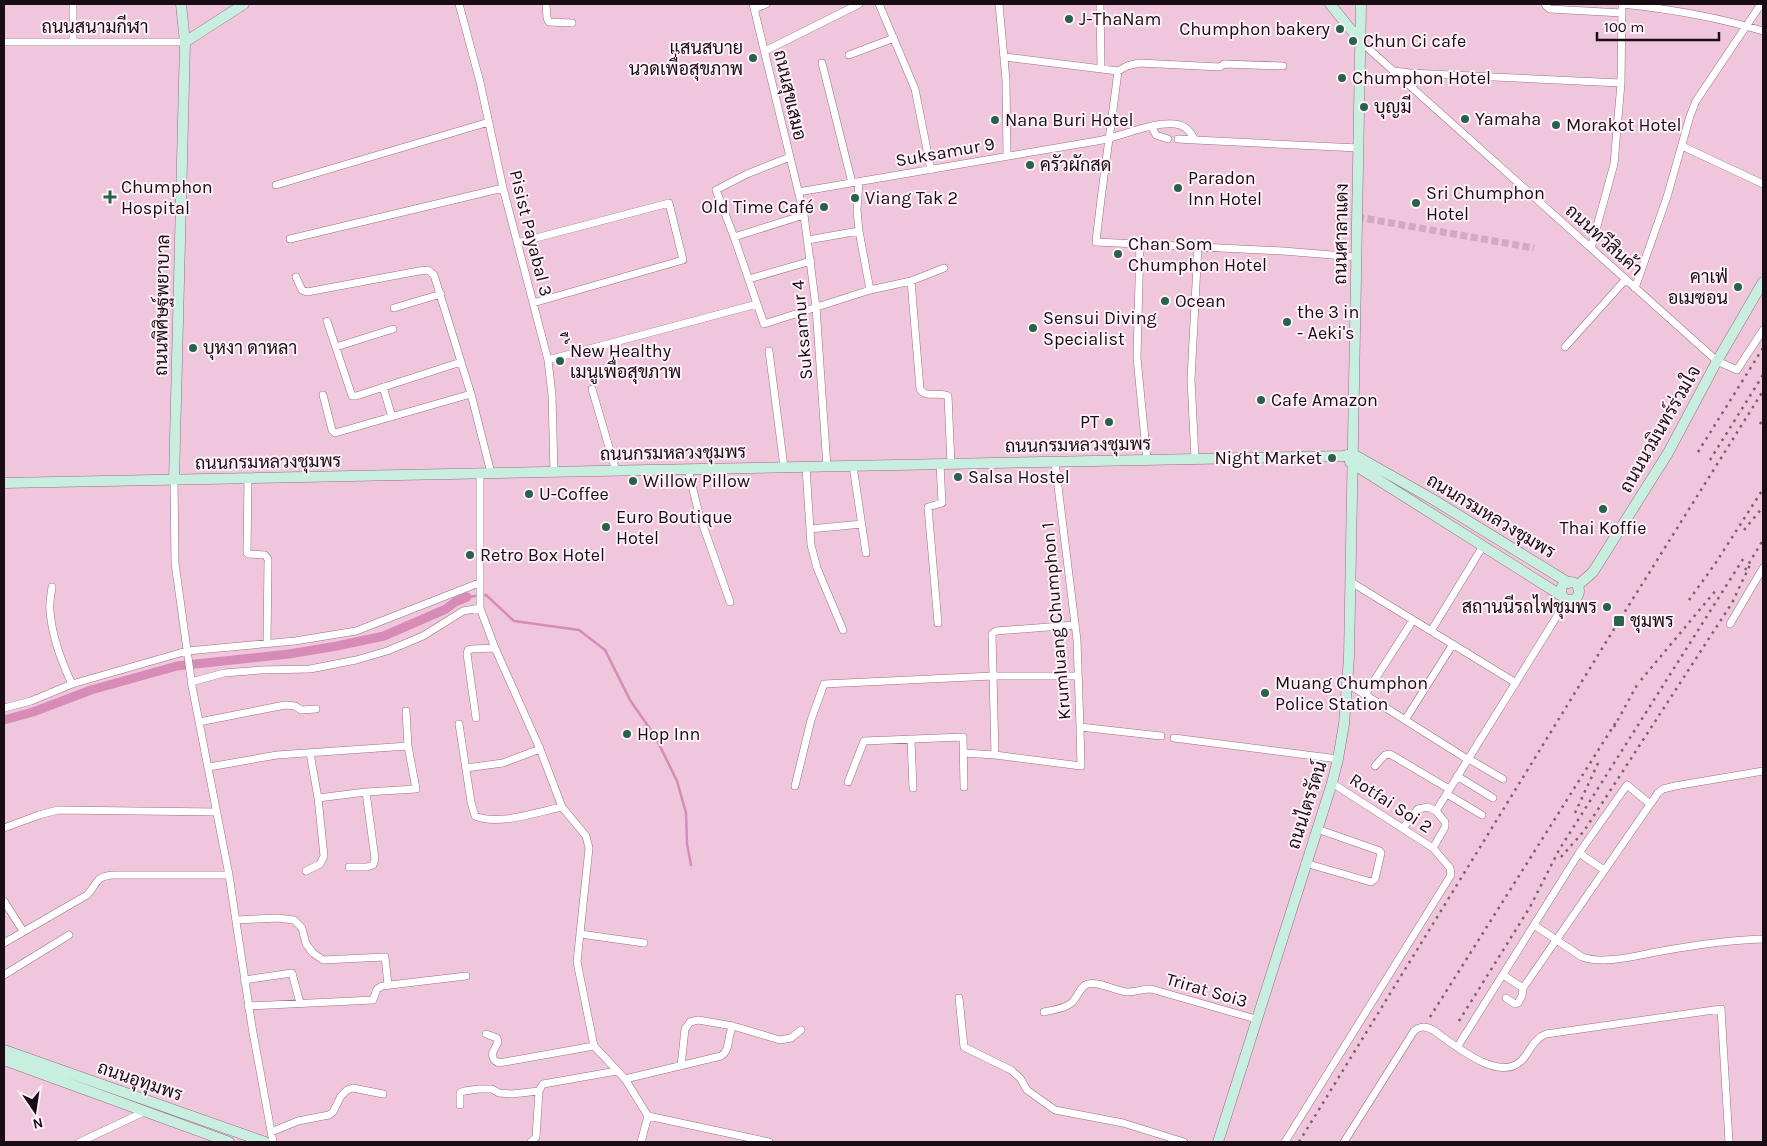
<svg xmlns="http://www.w3.org/2000/svg" width="1767" height="1146" viewBox="0 0 1767 1146" font-family="Karla,Sarabun,sans-serif">
<rect width="100%" height="100%" fill="#f0c6dd"/>
<g fill="none" stroke-linecap="round" stroke-linejoin="round">
<path stroke="#d78bb7" stroke-width="2.5" d="M467 597 486 595 514 621 579 630 605 650 630 700 655 736 677 781 686 813 687 844 691 865"/>
<path stroke="#d78bb7" stroke-width="9" d="M4 720 33 712 91 690 177 666 289 654 337 646 384 636 446 609 455 602 467 597"/>
<path stroke="#d0aabf" stroke-width="7" stroke-dasharray="7 3.5" stroke-linecap="butt" d="M1357 217 1534 248"/>
<g stroke="#977186" stroke-width="8">
<path id="street" d="M73 4V42
M459 4 480 82 503 188 548 360 552 395 554 472
M546 4 547 18 549 22 572 23
M753 4 804 215 816 307 827 467
M879 4 915 89 931 170
M999 4 1006 80 1007 156
M1100 4 1101 68
M1545 4 1546 6 1550 9 1622 13
M754 9 766 4
M1360 41 1717 361 1737 370 1763 330
M4 42H185
M765 51 859 4
M849 55 894 38
M1005 57 1118 71C1111 128 1102 185 1096 242L1283 251 1357 257
M822 63 852 183
M1118 71 1127 66 1139 63 1220 67 1224 64 1283 66
M1394 71 1410 73 1621 83
M1152 127 1156 135 1168 139
M1178 139 1195 140
M1682 146 1763 184
M790 157 747 174 716 190 734 237 764 324 870 290 911 281 944 268
M859 182 857 210 859 231 870 290
M276 185 489 122
M798 192C898 175 998 158 1097 141 1120 137 1154 121 1175 124 1185 125 1190 131 1195 140L1358 148
M734 237 804 215
M290 239 503 188
M808 240 859 231
M517 243 669 203 683 260 533 303
M1140 243 1137 358 1147 460
M1591 248 1614 164 1621 83 1622 4C1670 9 1717 17 1763 31
M296 277 302 290 307 292 419 271 428 270 434 275 471 394 491 473
M749 279 811 261
M911 281 920 389C926 399 938 391 948 396L951 464
M1635 288 1667 197 1690 116 1696 101 1761 4
M394 308 441 294
M327 321 352 396H356L461 362
M336 347 393 329
M1565 347 1626 279
M769 351 784 467
M548 360 757 304
M383 387 392 417
M592 389 616 471
M323 395 332 430 335 433 471 394
M1195 459 1191 379 1198 246
M1055 462 1077 640 1080 727 1161 736
M853 466 866 553
M806 467 811 545 817 568 843 630
M688 469 699 514 730 602
M480 474V608L495 648 540 749 562 807 586 836 589 848 577 962 594 1046 625 1079 648 1116 769 1142
M248 478 247 553 249 554 265 555 268 559 267 643
M174 480 175 563 192 686 229 875 252 1027 273 1142
M810 529 862 524
M1351 582 1516 683
M52 587C51 595 49 603 50 611 52 636 61 661 72 684L187 651 295 641 356 631 479 583
M938 623 928 507 942 503 940 464
M1730 624 1763 568
M1431 631 1483 546
M191 682 224 673 261 670 310 669 356 660 387 651 423 636 463 611 480 608
M1348 684 1467 759
M1365 695 1413 620
M4 708 31 701 72 684
M476 718 467 654 468 650 472 649 495 648
M1405 720 1453 644
M199 722 285 705 295 706 301 710 316 709
M459 724 471 802 475 816C499 826 537 812 562 807
M1174 738 1338 759
M911 740 913 788
M964 753 995 755 1081 766 1080 727
M995 755 992 634 996 631 1075 625
M1467 758 1503 779
M1375 766 1385 755 1390 754 1449 789
M209 767 277 755 408 746
M466 768 503 763 540 749
M1457 776 1493 798
M848 782 864 741 963 737 964 787
M1332 783 1433 848
M795 786 811 720 824 684 993 676H1078
M1447 794 1482 815
M318 798 366 792 416 789 408 746 406 711
M4 828 39 815 58 810 217 812
M1403 828 1418 809 1428 807 1436 811
M1579 853 1604 870
M1305 863 1371 882 1375 879 1381 853 1380 851 1317 829
M349 867H367L373 865 375 859 366 792
M306 871 320 864 324 856 318 798 310 753
M4 901 23 931
M236 920 277 918 294 920 302 928 306 944 313 953 323 960 385 957 388 985
M1534 925 1582 957C1607 965 1637 955 1662 951 1695 945 1730 940 1763 939
M580 934 644 943
M4 943 87 895C98 884 94 876 114 875H229
M4 975 69 935
M1503 975 1523 988 1658 793 1663 789 1675 786 1763 771
M244 980 292 973 300 1003
M959 998 964 1047 1011 1070 1020 1078 1027 1090 1055 1110 1123 1123 1184 1142
M1506 998 1515 1004 1518 1003 1522 996 1523 988
M248 1006 373 1000 377 989 382 986 466 976
M1044 1012C1052 1010 1063 1009 1070 1004 1078 999 1079 986 1088 984 1098 981 1116 991 1127 992 1136 992 1143 989 1151 989L1256 1019
M486 1034 497 1038 498 1042 492 1054 494 1060 499 1063 594 1046
M1458 1046 1579 853 1627 785 1650 804
M681 1066 685 1029 690 1022 698 1020 733 1026
M625 1079 721 1056C731 1050 727 1035 733 1026L780 1040 791 1038 801 1030
M460 1105V1093L464 1091 479 1089H492L499 1093 512 1094 539 1091
M271 1132 298 1121 329 1115 333 1112 341 1096 347 1090 353 1088 383 1094
M80 1142 146 1111
M531 1142 536 1137 539 1091 543 1084 617 1071
M641 1142 648 1116
M1285 1142 1451 875 1450 868 1433 848 1445 827V822L1436 811 1567 600
M1344 1142 1414 1031C1420 1026 1425 1026 1433 1030 1452 1043 1498 1083 1521 1061 1530 1052 1533 1039 1546 1034L1721 1009 1729 1142"/>
</g>
<g stroke="#977186" stroke-width="11">
<path id="secondary" d="M1330 4 1360 41
M185 42 244 4
M1350 462 1562 596
M174 480 185 42 181 4
M4 483 1343 456 1353 454 1434 500 1569 583
M1561 591a9 9 0 1 1 18 0a9 9 0 1 1-18 0Z
M1577 586 1593 572 1668 453 1717 361 1763 282
M4 1050 265 1142
M4 1060 229 1142
M1218 1142 1332 783 1338 759 1344 724 1349 657 1361 4"/>
</g>
<use href="#street" stroke="#fff" stroke-width="7"/>
<use href="#secondary" stroke="#c7eedf" stroke-width="10"/>
<path stroke="#7b606f" stroke-width="2.5" stroke-dasharray="2.5 5" stroke-linecap="butt" d="M1760 424 1763 419
M1698 452 1763 348
M1710 460 1763 375
M1744 530 1763 507
M1745 570 1763 540
M1689 600 1715 564 1763 489
M1641 680 1717 589
M1614 727 1637 685
M1575 813 1600 759
M1561 857 1584 831 1732 603 1750 565
M1430 1017 1616 722
M1459 1021 1530 907 1559 850 1745 556
M1299 1142 1619 621 1763 391"/>
</g>
<g fill="#28624b" stroke="#fef1f8" stroke-width="2">
<circle cx="1069" cy="19" r="5"/>
<circle cx="1340" cy="29" r="5"/>
<circle cx="1353" cy="41" r="5"/>
<circle cx="753" cy="58" r="5"/>
<circle cx="1342" cy="78" r="5"/>
<circle cx="1364" cy="107" r="5"/>
<circle cx="1465" cy="119" r="5"/>
<circle cx="995" cy="120" r="5"/>
<circle cx="1556" cy="125" r="5"/>
<circle cx="1030" cy="165" r="5"/>
<circle cx="1178" cy="188" r="5"/>
<path d="M107.5 189.5h5v5h5v5h-5v5h-5v-5h-5v-5h5z"/>
<circle cx="855" cy="198" r="5"/>
<circle cx="1416" cy="203" r="5"/>
<circle cx="824" cy="207" r="5"/>
<circle cx="1118" cy="254" r="5"/>
<circle cx="1738" cy="287" r="5"/>
<circle cx="1165" cy="301" r="5"/>
<circle cx="1287" cy="322" r="5"/>
<circle cx="1033" cy="328" r="5"/>
<circle cx="193" cy="348" r="5"/>
<circle cx="560" cy="361" r="5"/>
<circle cx="1261" cy="400" r="5"/>
<circle cx="1109" cy="422" r="5"/>
<circle cx="1332" cy="458" r="5"/>
<circle cx="958" cy="477" r="5"/>
<circle cx="633" cy="481" r="5"/>
<circle cx="529" cy="494" r="5"/>
<circle cx="1603" cy="509" r="5"/>
<circle cx="606" cy="527" r="5"/>
<circle cx="470" cy="555" r="5"/>
<circle cx="1607" cy="607" r="5"/>
<rect x="1613" y="615" width="12" height="12" rx="2.5"/>
<circle cx="1265" cy="693" r="5"/>
<circle cx="627" cy="734" r="5"/>
</g>
<g text-anchor="middle" dominant-baseline="central" stroke-width="4" stroke-linejoin="round" paint-order="stroke">
<g font-size="18" fill="#1a0c14" stroke="#fef1f8" text-anchor="start">
<text x="1079" y="19">J-ThaNam</text>
<text x="1330" y="29" text-anchor="end">Chumphon bakery</text>
<text x="1363" y="41">Chun Ci cafe</text>
<text x="743" y="48" text-anchor="end">แสนสบาย<tspan x="743" dy="21">นวดเพื่อสุขภาพ</tspan></text>
<text x="1352" y="78">Chumphon Hotel</text>
<text x="1374" y="107">บุญมี</text>
<text x="1475" y="119">Yamaha</text>
<text x="1005" y="120">Nana Buri Hotel</text>
<text x="1566" y="125">Morakot Hotel</text>
<text x="1040" y="165">ครัวผักสด</text>
<text x="1188" y="178">Paradon<tspan x="1188" dy="21">Inn Hotel</tspan></text>
<text x="121" y="187">Chumphon<tspan x="121" dy="21">Hospital</tspan></text>
<text x="1426" y="193">Sri Chumphon<tspan x="1426" dy="21">Hotel</tspan></text>
<text x="865" y="198">Viang Tak 2</text>
<text x="814" y="207" text-anchor="end">Old Time Café</text>
<text x="1128" y="244">Chan Som<tspan x="1128" dy="21">Chumphon Hotel</tspan></text>
<text x="1728" y="277" text-anchor="end">คาเฟ่<tspan x="1728" dy="21">อเมซอน</tspan></text>
<text x="1175" y="301">Ocean</text>
<text x="1297" y="312">the 3 in<tspan x="1297" dy="21">- Aeki's</tspan></text>
<text x="1043" y="318">Sensui Diving<tspan x="1043" dy="21">Specialist</tspan></text>
<text x="203" y="348">บุหงา ดาหลา</text>
<text x="570" y="351">์ืNew Healthy<tspan x="570" dy="21">เมนูเพื่อสุขภาพ</tspan></text>
<text x="1271" y="400">Cafe Amazon</text>
<text x="1099" y="422" text-anchor="end">PT</text>
<text x="1322" y="458" text-anchor="end">Night Market</text>
<text x="968" y="477">Salsa Hostel</text>
<text x="643" y="481">Willow Pillow</text>
<text x="539" y="494">U-Coffee</text>
<text x="616" y="517">Euro Boutique<tspan x="616" dy="21">Hotel</tspan></text>
<text x="1603" y="528" text-anchor="middle">Thai Koffie</text>
<text x="480" y="555">Retro Box Hotel</text>
<text x="1597" y="607" text-anchor="end">สถานนีรถไฟชุมพร</text>
<text x="1630" y="621">ชุมพร</text>
<text x="1275" y="683">Muang Chumphon<tspan x="1275" dy="21">Police Station</tspan></text>
<text x="637" y="734">Hop Inn</text>
</g>
<g font-size="18" fill="#1a0c14" stroke="#fef1f8">
<text x="95" y="27">ถนนสนามกีฬา</text>
<text transform="translate(790 95) rotate(77)">ถนนสุขเสมอ</text>
<text transform="translate(945 152) rotate(-10)">Suksamur 9</text>
<text transform="translate(531 233) rotate(76)">Pisist Payabal 3</text>
<text transform="translate(1341 234) rotate(-89)">ถนนศาลาแดง</text>
<text transform="translate(1604 240) rotate(42)">ถนนทวีสินค้า</text>
<text transform="translate(162 305) rotate(-89)">ถนนพิศิษฐ์พยาบาล</text>
<text transform="translate(802 330) rotate(-95)">Suksamur 4</text>
<text transform="translate(1660 429) rotate(-60)">ถนนนวมินทร์ร่วมใจ</text>
<text transform="translate(1078 445) rotate(-1)">ถนนกรมหลวงชุมพร</text>
<text transform="translate(673 453) rotate(-1)">ถนนกรมหลวงชุมพร</text>
<text transform="translate(268 462) rotate(-1)">ถนนกรมหลวงชุมพร</text>
<text transform="translate(1491 516) rotate(31)">ถนนกรมหลวงชุมพร</text>
<text transform="translate(1056 621) rotate(-95)">Krumluang Chumphon 1</text>
<text transform="translate(1391 803) rotate(33)">Rotfai Soi 2</text>
<text transform="translate(1307 805) rotate(-72)">ถนนไตรรัตน์</text>
<text transform="translate(1207 990) rotate(16)">Trirat Soi3</text>
<text transform="translate(140 1081) rotate(19)">ถนนอุทุมพร</text>
</g>
</g>
<rect width="1767" height="1146" fill="none" stroke="#1a0c14" stroke-width="10"/>
<g transform="translate(35 1111) rotate(167)" stroke="#fef1f8" stroke-width="4" paint-order="stroke">
<path d="M0-4L9 19L0 12L-9 19Z" fill="#1a0c14"/>
<text y="-8" font-size="14" font-weight="bold" text-anchor="middle" fill="#1a0c14">N</text>
</g>
<path d="M1597 32v8h122v-8" fill="none" stroke="#1a0c14" stroke-width="2.5"/>
<text x="1604" y="32" font-size="15" fill="#1a0c14" stroke="#fef1f8" stroke-width="4" paint-order="stroke">100 m</text>
</svg>
